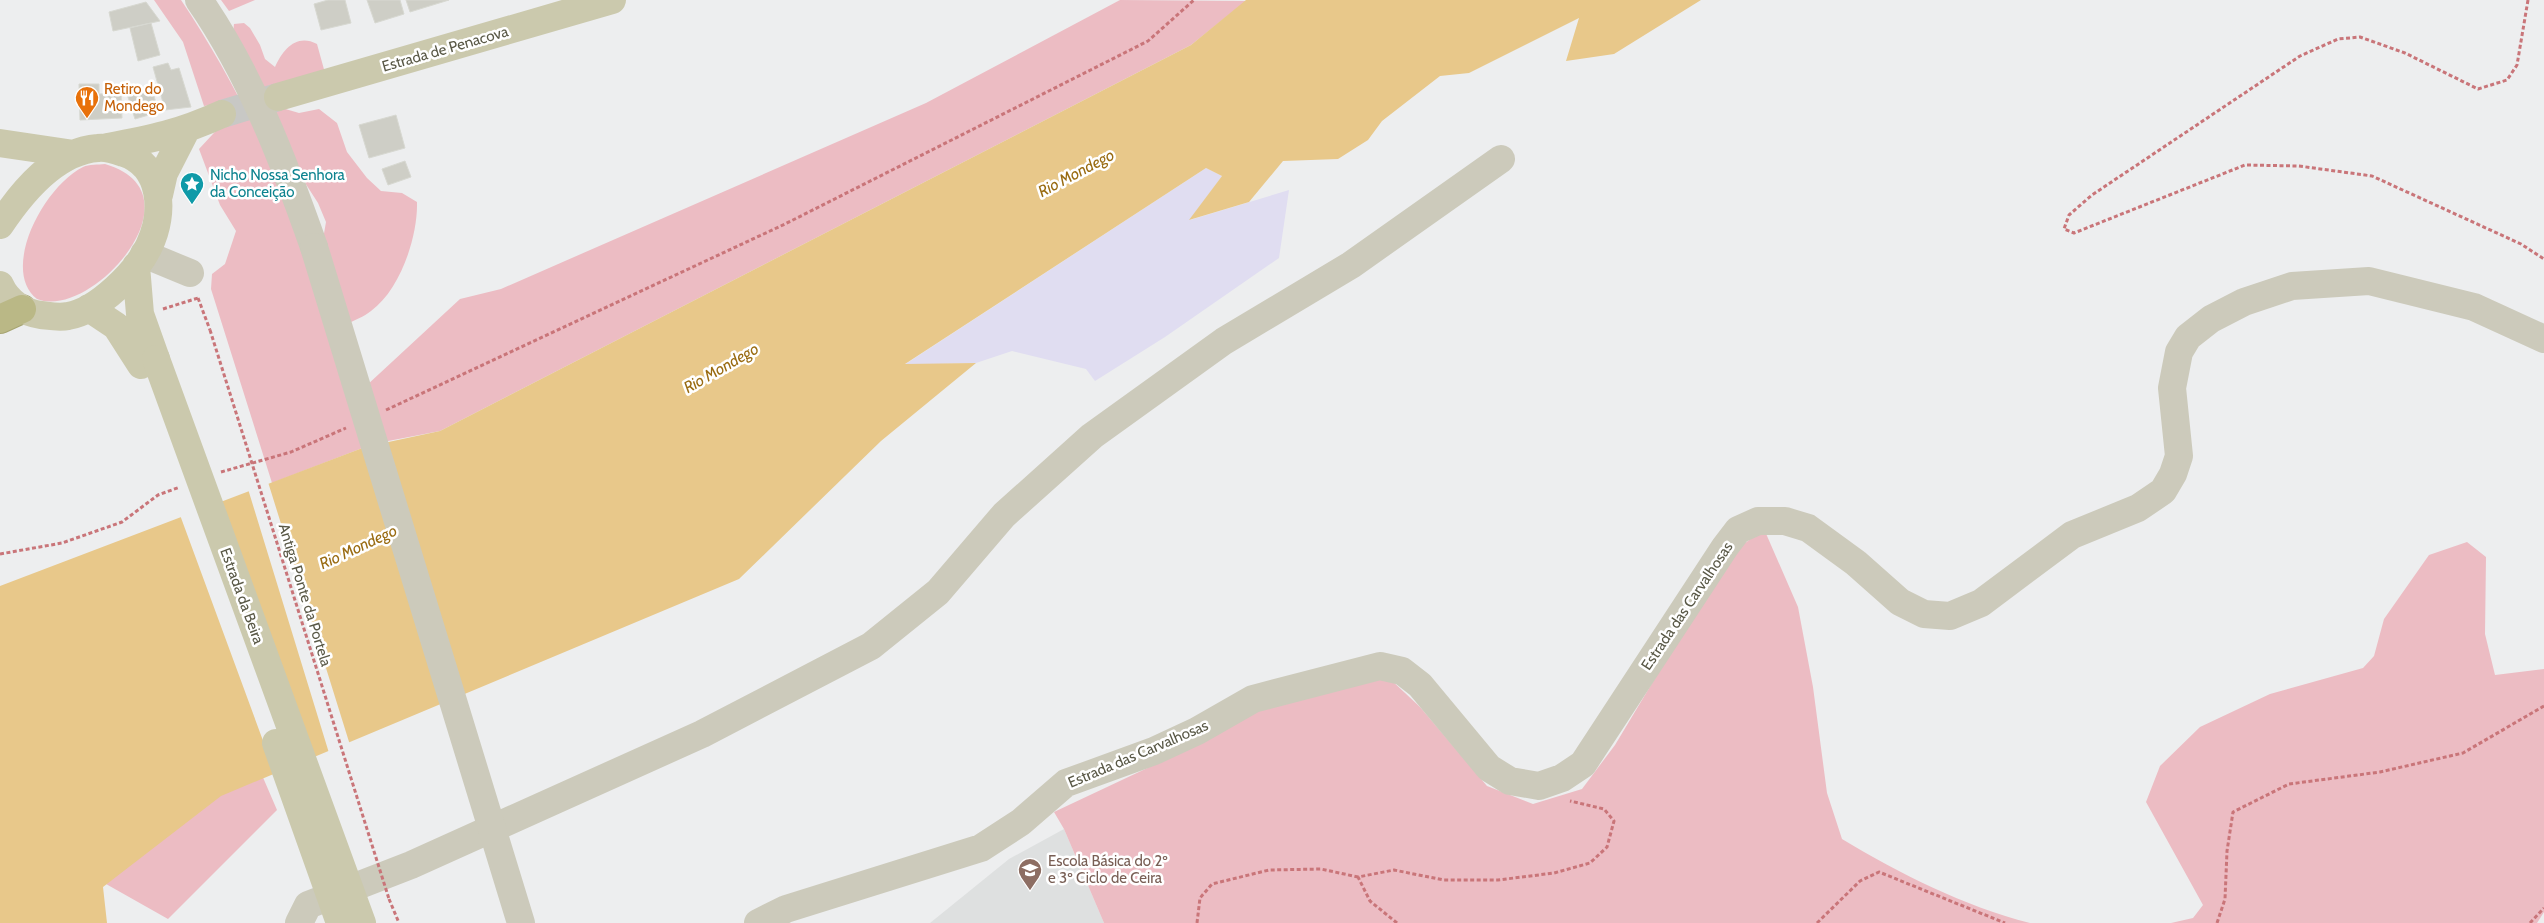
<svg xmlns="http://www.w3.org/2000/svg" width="2544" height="923" viewBox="0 0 2544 923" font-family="Cabin,sans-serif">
<rect width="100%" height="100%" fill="#edeeef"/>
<path fill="#dee0e0" d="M1064 829 1104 923H930L1009 859Z"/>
<path fill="#ecbcc3" d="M154 0H181C232 76 275 164 305 251 327 316 345 382 365 447L272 483 211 289 212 274 225 264 236 231 220 205 199 149 225 121 211 105 204 106 183 42Z
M221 0H255L229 11Z
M1120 0 1246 1 1191 45 440 431 383 442 366 386 460 299 501 289 926 103Z
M244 23 250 28 260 45 265 59 275 67C283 49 297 33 317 44L325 73 282 108 299 113 319 109 337 123 347 152 367 178 381 191 402 193 417 202C418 237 400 290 371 311 364 317 354 320 347 324L322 245 326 222 318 203 300 175 233 34 234 24Z
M105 164C205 193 91 321 37 299 0 270 43 187 83 167 89 164 98 165 105 164Z
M1764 529 1798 607 1813 687 1827 793 1842 839C1900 874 1964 906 2030 923H1104L1064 829 1054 812 1175 755 1255 709 1358 679 1389 678 1420 707 1487 786 1533 804 1582 789 1615 745 1729 555Z
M2467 542 2486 557 2485 634 2495 675 2544 669V912L2537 923H2171L2193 918 2203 905 2146 802 2160 766 2200 727 2270 694 2363 668 2374 656 2384 619 2429 555Z
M218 673 277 810 168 919 83 871Z"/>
<path fill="#e0ddf1" d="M1206 168 1222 176 1190 220 1289 190 1279 258 1165 337 1095 381 1086 369 1012 351 976 363 904 365Z"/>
<path fill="#e8c88a" d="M1246 0H1701L1614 54 1566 61 1579 18 1469 73 1440 76 1382 121 1368 140 1338 159 1283 161 1249 202 1189 220 1222 176 1206 168 905 364 976 363 881 441 739 579 221 796 103 887 107 923H0V586L365 447 440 431 1191 45Z"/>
<path fill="#edeeef" d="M268 482 350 745 329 753 248 489Z
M220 500 313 760 276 776 180 515Z"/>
<path fill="#cecec6" stroke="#d7d8d1" d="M328 0H345L351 23 321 30 314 4Z
M367 0H400L404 14 375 23Z
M406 0H449L410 12Z
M146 2 160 21 113 31 109 12Z
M151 23 160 55 138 61 130 28Z
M168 63 171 70 179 68 191 107 165 110 153 67Z
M79 84H99V94L121 93 122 118 80 120Z
M151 87 159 112 135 119 127 94Z
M396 115 405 148 369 158 359 125Z
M405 161 411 177 388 185 382 169Z"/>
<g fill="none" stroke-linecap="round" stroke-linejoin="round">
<path stroke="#c8c8c5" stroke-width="28" stroke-dasharray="28 14" stroke-linecap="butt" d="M222 114 278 97"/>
<g stroke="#a6a471" stroke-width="30">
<path id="highway" d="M0 319 22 309"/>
</g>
<path stroke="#c97579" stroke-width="3" stroke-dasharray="4 2.5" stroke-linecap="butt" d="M2528 0 2517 65 2507 80 2478 89 2405 53 2360 37 2338 39 2300 56 2092 195 2069 215 2064 229 2074 233 2245 165 2299 166 2372 176 2521 244 2544 259
M198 298 210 330
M163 309 198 298
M386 410 785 224 1148 41 1194 0
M221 472 291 452 346 428
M0 554 62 543 122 522 158 495 180 487
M389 899 399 923
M1197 923 1200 898 1212 884 1269 870 1321 869 1358 877
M1397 923 1370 901 1358 877 1394 870 1444 880H1498L1554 873 1590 863 1607 847 1614 821 1604 809 1570 801
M1817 923 1860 881 1879 872 2005 923
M2217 923 2225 899 2227 851 2233 812 2289 784 2380 772 2463 753 2544 706
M2530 923 2544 908"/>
<path stroke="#cccabb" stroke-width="28" d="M199 0C251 75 284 162 314 247
M144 254 190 273
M299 923 308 905 411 865 702 734 871 646 938 592 1004 515 1092 436 1224 341 1351 265 1501 159
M758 923 786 909 981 848 1021 822 1066 783 1154 751 1197 731 1253 699 1380 666 1402 671 1420 685 1489 768 1510 781 1539 786 1562 778 1583 764 1725 547 1738 530 1758 521H1785L1808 528 1856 563 1900 602 1924 614 1950 616 1981 603 2072 535 2138 508 2163 491 2173 474 2179 456 2172 388 2179 352 2188 337 2211 319 2244 302 2292 286 2369 281 2474 307 2544 339"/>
<path stroke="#cbc9ad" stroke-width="28" d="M278 97 612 0
M0 143 74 154
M108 147C152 139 180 133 222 114
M159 195 164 173 186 130
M0 225C22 192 55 151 98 148 107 147 115 150 124 153 163 166 165 213 149 246 137 272 98 311 68 316 59 318 50 316 41 315 24 313 7 301 0 285
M136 266 140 314 156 359
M89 308 116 326 141 365"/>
<use href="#highway" stroke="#bab886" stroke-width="28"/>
<path stroke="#c97579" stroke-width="3" stroke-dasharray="4 2.5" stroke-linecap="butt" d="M210 330 389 899"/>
<path stroke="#cccabb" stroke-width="28" d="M314 247 521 923"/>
<path stroke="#cbc9ad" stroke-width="28" d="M156 359 362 923
M276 743 340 923"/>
</g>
<defs>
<g id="restaurant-pin" transform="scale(1.25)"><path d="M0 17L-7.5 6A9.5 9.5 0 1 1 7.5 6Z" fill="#e8710a" stroke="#fff"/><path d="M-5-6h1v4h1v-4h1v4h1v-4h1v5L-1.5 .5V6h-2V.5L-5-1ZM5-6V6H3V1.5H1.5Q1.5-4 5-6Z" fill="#fff"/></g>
<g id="sight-pin" transform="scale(1.25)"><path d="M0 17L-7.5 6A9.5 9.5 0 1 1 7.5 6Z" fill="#0f9aa8" stroke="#fff"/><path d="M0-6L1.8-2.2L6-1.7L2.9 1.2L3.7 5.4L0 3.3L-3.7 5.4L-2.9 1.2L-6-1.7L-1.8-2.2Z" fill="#fff"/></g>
<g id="school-pin" transform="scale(1.25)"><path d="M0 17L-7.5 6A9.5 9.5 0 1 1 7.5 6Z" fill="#8d6e63" stroke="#fff"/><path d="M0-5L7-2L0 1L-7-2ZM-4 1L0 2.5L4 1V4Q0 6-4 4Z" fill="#fff"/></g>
</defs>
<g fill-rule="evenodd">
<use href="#restaurant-pin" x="87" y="98"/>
<use href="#sight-pin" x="192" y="184"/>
<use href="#school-pin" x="1030" y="870"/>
</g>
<g text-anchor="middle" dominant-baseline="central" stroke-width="5" stroke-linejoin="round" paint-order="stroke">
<g font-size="15" fill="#595846" stroke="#fff">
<text transform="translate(445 49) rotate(-16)">Estrada de Penacova</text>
<text transform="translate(305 595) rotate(73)">Antiga Ponte da Portela</text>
<text transform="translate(242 596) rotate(70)">Estrada da Beira</text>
<text transform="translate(1687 606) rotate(-56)">Estrada das Carvalhosas</text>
<text transform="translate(1138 754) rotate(-23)">Estrada das Carvalhosas</text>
</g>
<g font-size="15" fill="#c56008" stroke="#fff" text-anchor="start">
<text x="104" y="89">Retiro do<tspan x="104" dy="17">Mondego</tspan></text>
</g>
<g font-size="15" fill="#0d838f" stroke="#fff" text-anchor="start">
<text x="210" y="175">Nicho Nossa Senhora<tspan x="210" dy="17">da Conceição</tspan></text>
</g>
<g font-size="15" fill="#785e54" stroke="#fff" text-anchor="start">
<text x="1048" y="861">Escola Básica do 2º<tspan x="1048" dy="17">e 3º Ciclo de Ceira</tspan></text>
</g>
<g font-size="16" font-style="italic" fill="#996b11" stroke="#fff">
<text transform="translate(1076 173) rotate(-28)">Rio Mondego</text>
<text transform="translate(721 368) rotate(-30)">Rio Mondego</text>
<text transform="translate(358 547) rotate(-25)">Rio Mondego</text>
</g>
</g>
</svg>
